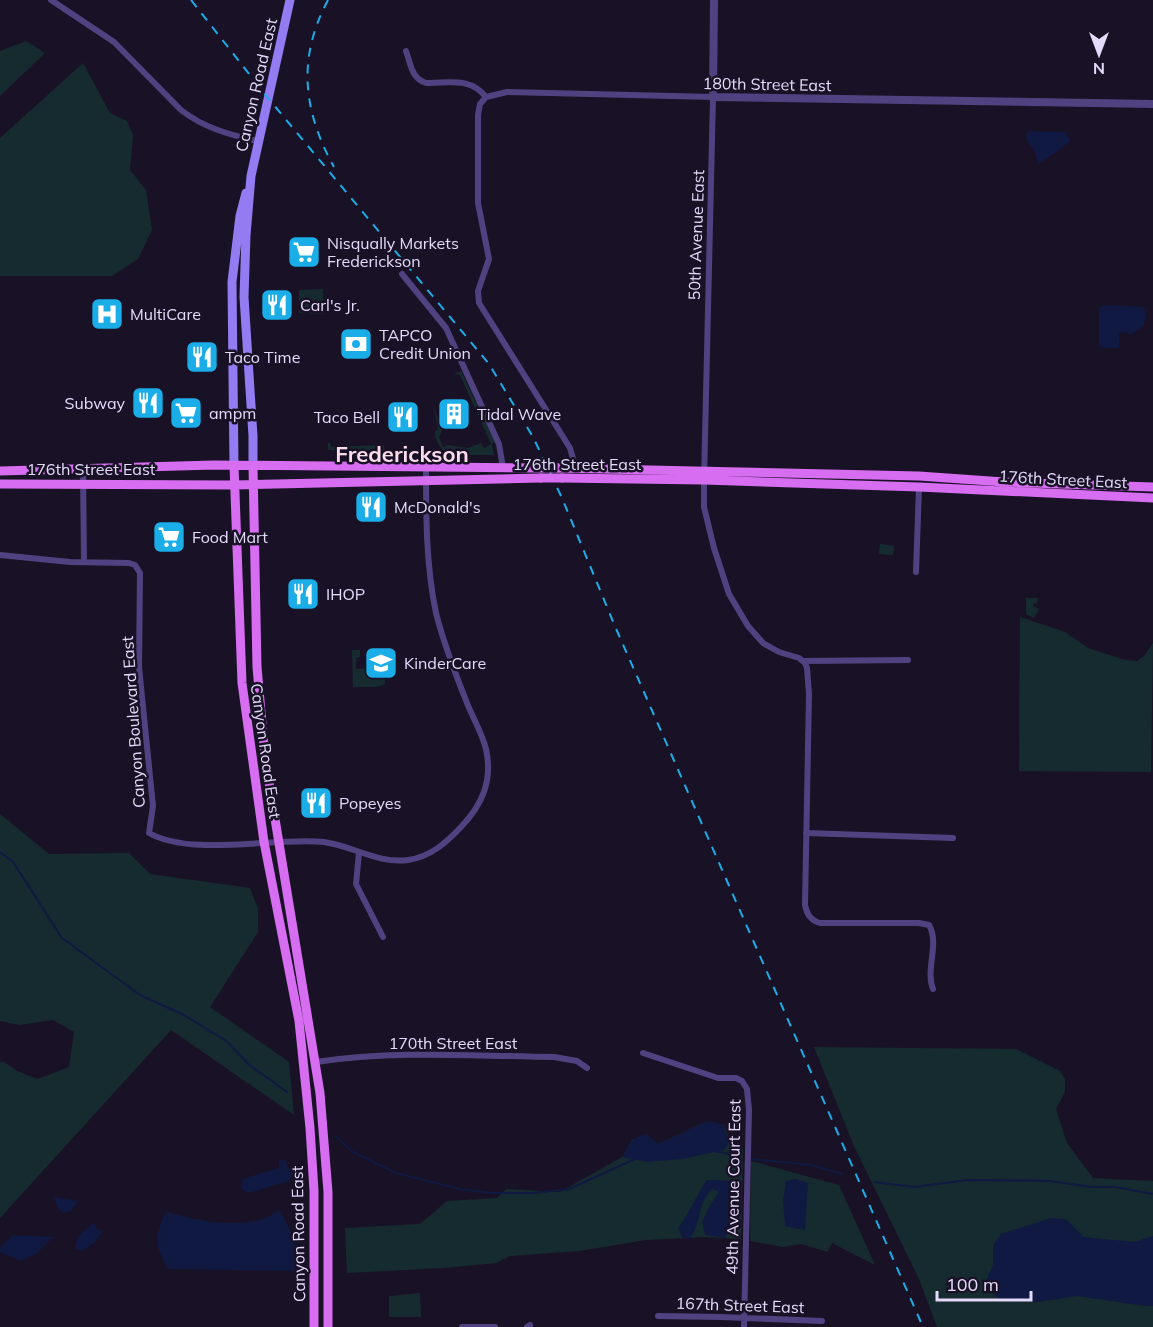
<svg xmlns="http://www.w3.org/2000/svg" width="1153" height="1327" viewBox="0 0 1153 1327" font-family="Mulish,sans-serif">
<rect width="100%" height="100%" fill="#191226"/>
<path fill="#162b2f" d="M26 41 45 53 0 96V51Z
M83 63 110 113 127 121 133 135 130 170 146 190 152 230 138 259 112 276H0V138Z
M323 289 324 314 299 313V290Z
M461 371 495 442 492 444 494 455H449C440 448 435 442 435 431L438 430C438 424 434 412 433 405L442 430 439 437 443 447 448 445 468 448 481 443 484 448 491 444 460 375 454 374Z
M328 443H330L331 447 384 445V450H328Z
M880 544 894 546 893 555 879 554Z
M1026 598H1038L1037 604 1034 603 1033 606 1039 609 1034 618 1026 614Z
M1020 617 1065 632 1088 648 1125 660 1137 661 1144 656 1153 643 1151 772 1019 771Z
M352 650H360V657L356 658V669L378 668 379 673 385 674V684L376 687H353Z
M0 814 49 854 129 853 150 874 250 888 258 909V932L210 1007 289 1062 294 1115 171 1030 0 1218V1062H4L17 1071 38 1079 69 1067 74 1032 53 1020 20 1025 0 1021Z
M814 1047 1016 1049 1060 1071 1065 1079V1092L1056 1109 1067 1143 1093 1178 1153 1181V1327H937L919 1279 854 1146Z
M705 1122H713L724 1125 729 1138 743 1149 741 1239 705 1237 646 1240 579 1251 510 1256 496 1263 444 1268 347 1273 345 1228 420 1224 447 1201 497 1198 506 1189 560 1192 622 1157 632 1140 646 1134 657 1143C672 1140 689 1128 705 1122Z
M751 1161 839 1185 875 1265 832 1243 828 1252 801 1244 783 1247 750 1241Z
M420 1293 421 1317H389V1296Z"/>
<path fill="#101941" d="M1029 131 1066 132 1070 141C1069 143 1041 163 1038 164L1034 150 1026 139 1027 133Z
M1108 305 1143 307 1146 312 1144 326 1131 335 1124 332 1119 333V347L1117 348H1102L1099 345V309L1102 306Z
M705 1122H713L724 1125 729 1143 724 1150 682 1159 647 1162 622 1157C629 1145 632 1137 646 1134L657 1143C672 1140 690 1128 705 1122Z
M283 1159 286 1160 287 1167 292 1169V1176L289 1181 252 1192H246L241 1188 242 1181 245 1178 279 1168V1161Z
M795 1179 808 1183 805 1230 785 1226 783 1201 786 1181Z
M707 1180 736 1181C737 1200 735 1221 725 1238L705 1235 702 1222 709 1207 719 1192 713 1189C695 1205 703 1224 689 1239L682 1237 678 1228C690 1213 696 1195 707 1180Z
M54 1197 78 1201 71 1211 62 1213 58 1208Z
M280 1210 295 1240 297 1271 168 1269C154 1244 154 1237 166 1212 196 1220 228 1227 259 1220 266 1219 273 1214 280 1210Z
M1051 1218 1066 1219 1084 1237 1134 1242 1153 1236V1306H1145L1077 1296 1038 1302 1000 1300 984 1285 993 1265V1245L1001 1234Z
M94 1223 97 1229 103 1231 95 1242 83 1251 75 1249C75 1236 84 1230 94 1223Z
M13 1235 53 1237 36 1254 21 1261 0 1252V1248Z"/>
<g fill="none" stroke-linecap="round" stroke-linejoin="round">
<path stroke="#101941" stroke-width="2" d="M0 852 13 862 62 938 140 995 184 1015 228 1042 248 1064 287 1092
M335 1136 353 1152 396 1173 460 1189 491 1193H533L569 1189 635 1159
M714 1151 741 1156
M753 1159 811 1165 842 1174
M874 1182 915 1187 968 1180 1050 1181 1091 1187H1115L1153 1194"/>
<path stroke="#504280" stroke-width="6" d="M51 0 114 42 181 110C204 128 230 135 258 141
M406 51C411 64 411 78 426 83 450 83 470 77 486 97
M486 97 507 92 713 97 704 480V507L714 548 729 594 748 626 763 643 779 652 799 658 805 663 807 668 809 694 805 905C807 914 810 920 820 923H919L929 925C940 944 925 969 933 989
M486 97 480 104 478 115V203L489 259 478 291 479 303 570 448 576 469
M402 274 446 328 499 444 503 468
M83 469 84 561
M0 555 70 562 129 563 135 565 140 573 139 667 153 806 149 833C191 857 274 837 324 842 353 846 378 864 408 860 430 857 446 843 461 827 482 805 493 781 486 749 482 733 473 718 467 703 455 673 444 645 436 613 426 566 426 516 426 468
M916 572 919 487
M803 661 908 660
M806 833 953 838
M359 853 356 884 383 937
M643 1053 718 1078H736L742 1081 747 1089 749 1110 744 1327
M316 1062C394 1050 475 1056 554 1057L577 1061 587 1068
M658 1316 721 1317 822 1321
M462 1327H495
M527 1327 530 1325"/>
<path stroke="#504280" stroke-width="8" d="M714 0 713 97 1153 104"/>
<path stroke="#947bf1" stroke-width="9" d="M234 466 232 282 240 216 246 193
M253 466V436L244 297 246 235 251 176 290 0"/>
<path stroke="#d76df0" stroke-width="9" d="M234 466 242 683 264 842 299 1021 310 1128 314 1191V1327
M253 466 257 667 265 758 320 1093 328 1192V1327
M558 468 919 476 1004 482 1153 487
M0 471 214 465 537 468
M562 478 704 480 919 487 1153 498
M0 484 234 485 541 478"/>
<path stroke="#1aade7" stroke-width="2" stroke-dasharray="9 8" stroke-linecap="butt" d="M191 0 268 98 489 364 533 437 562 498 614 624 923 1327
M328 0C297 58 303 111 334 167"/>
<path stroke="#d76df0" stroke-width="9" d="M537 468H558
M541 478H562"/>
</g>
<defs>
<g id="supermarket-square" transform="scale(1.725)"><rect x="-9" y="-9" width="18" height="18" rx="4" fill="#1aade7" stroke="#191226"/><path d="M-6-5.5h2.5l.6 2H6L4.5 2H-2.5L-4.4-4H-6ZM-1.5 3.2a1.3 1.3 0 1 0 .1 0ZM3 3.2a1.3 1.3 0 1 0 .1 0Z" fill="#fff"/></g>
<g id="restaurant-square" transform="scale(1.725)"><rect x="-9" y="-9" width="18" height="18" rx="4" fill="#1aade7" stroke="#191226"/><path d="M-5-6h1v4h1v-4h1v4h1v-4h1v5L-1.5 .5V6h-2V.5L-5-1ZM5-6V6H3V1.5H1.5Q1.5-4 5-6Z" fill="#fff"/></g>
<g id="hospital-square" transform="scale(1.725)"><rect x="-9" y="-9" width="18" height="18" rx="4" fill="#1aade7" stroke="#191226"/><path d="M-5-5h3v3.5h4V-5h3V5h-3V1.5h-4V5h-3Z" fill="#fff"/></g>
<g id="bank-square" transform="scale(1.725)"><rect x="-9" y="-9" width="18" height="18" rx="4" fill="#1aade7" stroke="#191226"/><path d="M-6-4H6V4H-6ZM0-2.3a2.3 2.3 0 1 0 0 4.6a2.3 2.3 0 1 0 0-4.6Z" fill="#fff"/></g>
<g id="building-square" transform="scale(1.725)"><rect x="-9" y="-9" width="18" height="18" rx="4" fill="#1aade7" stroke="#191226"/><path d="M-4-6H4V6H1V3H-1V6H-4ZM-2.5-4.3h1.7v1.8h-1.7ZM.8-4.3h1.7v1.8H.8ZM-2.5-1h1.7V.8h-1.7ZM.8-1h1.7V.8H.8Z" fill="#fff"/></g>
<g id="school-square" transform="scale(1.725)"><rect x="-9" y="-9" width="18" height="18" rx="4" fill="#1aade7" stroke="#191226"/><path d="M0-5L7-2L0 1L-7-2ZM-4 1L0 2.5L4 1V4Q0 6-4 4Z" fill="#fff"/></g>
</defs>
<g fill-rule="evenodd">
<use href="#supermarket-square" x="304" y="252"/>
<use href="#restaurant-square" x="277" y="305"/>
<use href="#hospital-square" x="107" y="314"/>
<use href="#bank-square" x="356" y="344"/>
<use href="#restaurant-square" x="202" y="357"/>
<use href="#restaurant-square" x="148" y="403"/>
<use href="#supermarket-square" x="186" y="413"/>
<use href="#building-square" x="454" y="414"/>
<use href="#restaurant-square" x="403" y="417"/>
<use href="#restaurant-square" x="371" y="507"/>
<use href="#supermarket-square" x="169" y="537"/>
<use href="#restaurant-square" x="303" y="594"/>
<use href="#school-square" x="381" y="663"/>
<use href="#restaurant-square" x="316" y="803"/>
</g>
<g text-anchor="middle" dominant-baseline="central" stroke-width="5" stroke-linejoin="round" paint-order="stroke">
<g font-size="16" fill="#e4dbfb" stroke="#191226">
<text transform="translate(767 84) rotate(1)">180th Street East</text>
<text transform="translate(256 85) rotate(-77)">Canyon Road East</text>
<text transform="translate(696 235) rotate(-88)">50th Avenue East</text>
<text x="577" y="464">176th Street East</text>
<text x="91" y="469">176th Street East</text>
<text transform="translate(1063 479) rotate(3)">176th Street East</text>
<text transform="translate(133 722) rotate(-94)">Canyon Boulevard East</text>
<text transform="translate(266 751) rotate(82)">Canyon Road East</text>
<text x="453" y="1043">170th Street East</text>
<text transform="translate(733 1187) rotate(-89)">49th Avenue Court East</text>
<text transform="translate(298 1234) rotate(-91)">Canyon Road East</text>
<text transform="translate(740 1305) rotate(2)">167th Street East</text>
</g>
<g font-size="16" fill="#e4dbfb" stroke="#191226" text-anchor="start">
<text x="327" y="243">Nisqually Markets<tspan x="327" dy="18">Frederickson</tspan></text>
<text x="300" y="305">Carl's Jr.</text>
<text x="130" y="314">MultiCare</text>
<text x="379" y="335">TAPCO<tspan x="379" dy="18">Credit Union</tspan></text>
<text x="225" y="357">Taco Time</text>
<text x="125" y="403" text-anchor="end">Subway</text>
<text x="209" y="413">ampm</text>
<text x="477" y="414">Tidal Wave</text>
<text x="380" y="417" text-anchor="end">Taco Bell</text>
<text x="394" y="507">McDonald's</text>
<text x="192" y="537">Food Mart</text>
<text x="326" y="594">IHOP</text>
<text x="404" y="663">KinderCare</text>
<text x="339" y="803">Popeyes</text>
</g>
<g font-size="22" font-weight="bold" fill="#fbdcea" stroke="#191226">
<text x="402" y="454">Frederickson</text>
</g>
</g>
<g transform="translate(1099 54) rotate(180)" stroke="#191226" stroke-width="4.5" paint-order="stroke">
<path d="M0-4.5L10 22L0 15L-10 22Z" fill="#e4dbfb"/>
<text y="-9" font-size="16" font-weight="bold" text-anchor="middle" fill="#e4dbfb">N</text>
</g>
<path d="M937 1291v9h94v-9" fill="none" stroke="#e4dbfb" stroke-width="3"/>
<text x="946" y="1291" font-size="18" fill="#e4dbfb" stroke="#191226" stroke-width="4.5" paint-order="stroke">100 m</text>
</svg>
